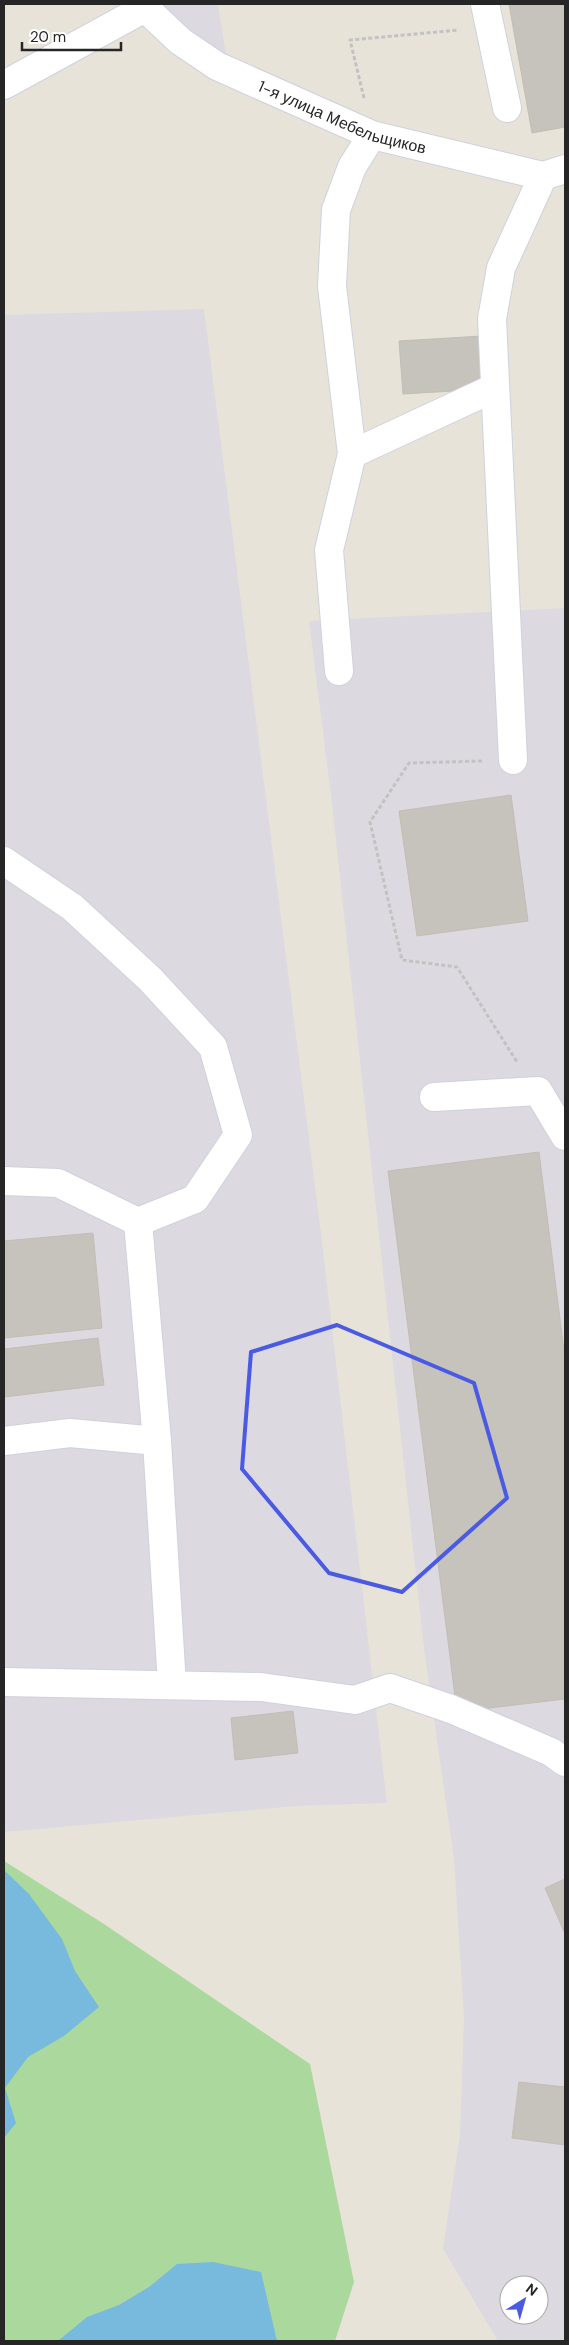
<svg xmlns="http://www.w3.org/2000/svg" width="569" height="2345" viewBox="0 0 569 2345" font-family="'DM Sans',sans-serif">
<rect width="100%" height="100%" fill="#e8e3d9"/>
<path fill="#dcdae0" fill-rule="evenodd" d="M141 4H218L229 73Z
M204 309 321 1233 387 1803 297 1806 4 1832V315Z
M565 608V2341H498L443 2249 460 2134 464 2019 454 1859 424 1649 332 804 309 621ZM509 2285H539V2315H509Z"/>
<path fill="#abd89c" d="M4 1861 104 1924 310 2064 354 2282 335 2341H4Z"/>
<path fill="#78bade" d="M4 1870 29 1894 62 1939 75 1971 99 2007 64 2036 28 2057 5 2088 16 2123 4 2138Z
M213 2262 261 2272 277 2341H58L87 2317 119 2305 149 2287 177 2264Z"/>
<path fill="#c6c2bc" stroke="#c2beb4" d="M509 4H565V127L532 133Z
M482 336 486 389 403 394 399 341Z
M511 795 528 921 417 936 399 811Z
M539 1152 565 1359V1699L457 1712 388 1171Z
M93 1233 102 1328 4 1338V1241Z
M98 1338 104 1385 4 1397V1349Z
M293 1711 298 1753 235 1760 231 1718Z
M565 1879V1934L545 1888Z
M519 2082 565 2087V2145L512 2138Z"/>
<g fill="none" stroke-linecap="round" stroke-linejoin="round">
<g stroke="#cfd1de" stroke-width="30">
<g id="minor">
<path id="s1" d="M141 4 180 41 217 66 372 135 543 176 565 169"/>
<path d="M485 4 507 108"/>
<path d="M4 85 145 8"/>
<path d="M352 454 494 388"/>
<path d="M339 671 329 550 352 454 332 286 336 210 352 167 372 135"/>
<path d="M513 760 492 319 501 268 543 176"/>
<path d="M4 861 72 907 150 979 213 1047 238 1135 195 1199 138 1222"/>
<path d="M434 1097 538 1091 565 1136"/>
<path d="M4 1181 58 1183 138 1222 157 1441 70 1433 4 1441"/>
<path d="M157 1441 172 1685"/>
<path d="M4 1682 261 1687 355 1700 390 1688 451 1709 551 1752 565 1762"/>
</g>
</g>
<path stroke="#c2c2c2" stroke-width="3" stroke-dasharray="4 2.5" stroke-linecap="butt" d="M364 98 350 40 459 30
M482 761 409 763 370 822 402 960 457 967 517 1062"/>
<use href="#minor" stroke="#fff" stroke-width="28"/>
</g>
<path fill="none" stroke="#4b5ae3" stroke-width="4" stroke-linejoin="round" d="M337 1325 474 1383 507 1498 402 1592 329 1573 242 1469 251 1352Z"/>
<g text-anchor="middle" dominant-baseline="central" stroke-width="5" stroke-linejoin="round" paint-order="stroke">
<g font-size="16" fill="#262626" stroke="#fff">
<text stroke="none"><textPath href="#s1" startOffset="234">1-я улица Мебельщиков</textPath></text>
</g>
</g>
<rect width="569" height="2345" fill="none" stroke="#262626" stroke-width="10"/>
<g transform="translate(524 2300) rotate(37)"><circle r="24" fill="#ffffff" stroke="#a8a8a8"/>
<path d="M0-4L9 19L0 12L-9 19Z" fill="#4b5ae3"/>
<text y="-8" font-size="14" font-weight="bold" text-anchor="middle" fill="#262626">N</text>
</g>
<path d="M22 42v8h99v-8" fill="none" stroke="#262626" stroke-width="2.5"/>
<text x="30" y="42" font-size="15" fill="#262626" stroke="#ffffff" stroke-width="4" paint-order="stroke">20 m</text>
</svg>
